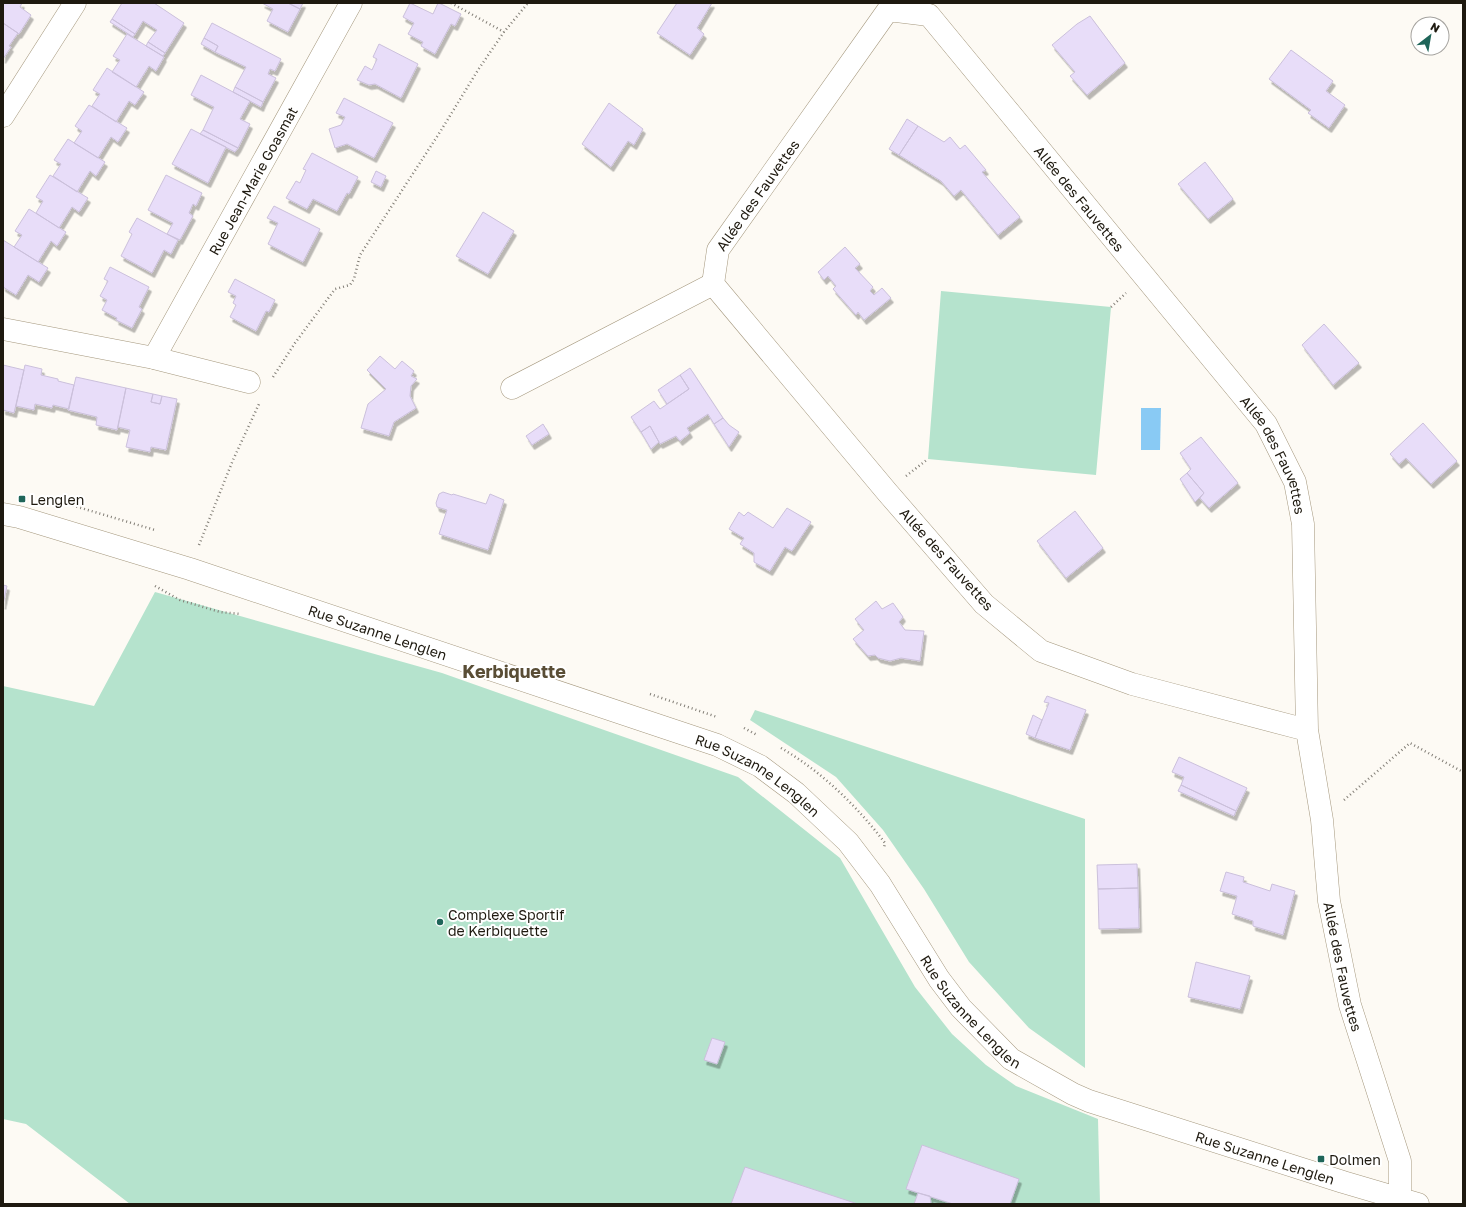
<svg xmlns="http://www.w3.org/2000/svg" width="1466" height="1207" viewBox="0 0 1466 1207" font-family="'Golos Text',sans-serif">
<defs>
<filter id="shadow"><feDropShadow dx="2.5" dy="4.5" stdDeviation="0" flood-color="#0004"/></filter>
</defs>
<rect width="100%" height="100%" fill="#fdfaf4"/>
<path fill="#b5e3cd" d="M941 291 1111 307 1096 475 928 459Z
M155 592 442 673 738 777 840 858 915 987 952 1034 986 1065 1016 1086 1098 1119 1100 1204H130L26 1124 3 1119V686L94 706Z
M755 710 1085 819V1068L1029 1028 969 962 924 889 883 830 836 777 750 720Z"/>
<path fill="#89caf4" d="M1141 408H1161L1160 450H1141Z"/>
<path fill="#e8ddf9" stroke="#cbc0db" filter="url(#shadow)" d="M3 3H22L20 7 31 15 19 34 3 23Z
M122 3H154L184 23 165 53 148 42 157 30 143 21 135 34 112 19Z
M262 3H288L300 9 288 32 267 21 273 9Z
M288 3H303L300 9Z
M410 3 433 14 438 3H439L461 14 455 26 451 24 435 54 421 46 423 42 408 34 414 23 403 17Z
M677 3H712L697 28 704 34 690 55 657 33Z
M1090 16 1125 63 1087 95 1070 76 1075 72 1052 45 1077 24Z
M112 19 135 34 133 37 110 22Z
M3 23 18 33 9 46 11 47 3 59Z
M212 23 281 59 275 71 270 69 268 74 276 78 263 102 235 87 246 67 215 52 218 46 204 38Z
M127 34 164 57 156 71 149 66 136 87 112 72 120 60 113 56Z
M204 38 218 46 215 52 201 44Z
M148 42 165 53 163 56 146 46Z
M379 44 418 64 401 98 375 84 369 85 357 80 365 66 372 70 377 59 373 57Z
M1291 50 1333 81 1326 91 1345 105 1329 128 1308 113 1311 110 1269 79Z
M107 68 144 92 135 105 129 101 116 122 92 106 100 94 93 90Z
M201 75 250 101 240 119 250 124 238 148 203 130 214 107 191 95Z
M235 87 263 102 261 107 233 92Z
M344 98 393 123 374 158 347 144 335 148 329 129 341 125 345 117 336 113Z
M609 103 643 129 634 145 628 141 611 167 582 144Z
M89 105 127 128 118 142 111 137 98 158 74 143 82 131 75 126Z
M907 119 918 126 899 155 889 149Z
M918 126 944 142 950 137 960 149 965 145 986 170 982 172 1020 217 998 235 961 190 954 196 941 181 899 155Z
M191 129 226 147 208 183 172 164Z
M203 130 238 148 235 152 200 134Z
M68 139 105 162 96 176 90 171 77 192 53 176 61 164 54 160Z
M312 153 358 177 349 194 347 193 337 211 313 199 307 209 286 198 296 181 300 183 306 170 303 169Z
M1205 162 1233 199 1208 219 1178 184Z
M376 171 386 176 381 187 371 182Z
M50 175 88 198 79 212 72 207 59 228 36 213 43 201 36 197Z
M166 175 202 193 196 206 193 204 189 213 193 216 180 240 167 234 173 223 148 210Z
M274 206 320 229 303 262 268 244 278 223 267 218Z
M29 209 66 232 57 246 51 241 38 262 14 247 22 235 15 231Z
M483 212 514 231 488 274 456 256Z
M137 218 178 240 171 254 164 250 152 273 121 256 132 234 129 232Z
M3 240 48 268 39 282 28 275 16 295 3 287Z
M845 247 860 264 855 268 873 287 870 291 874 295 882 288 891 298 864 320 858 312 856 315 833 289 836 286 828 276 824 280 818 272Z
M110 267 149 287 139 307 142 309 132 328 116 320 117 318 102 310 107 300 100 296 108 281 104 279Z
M235 279 275 300 269 312 266 311 256 331 230 317 236 305 233 303 236 296 228 292Z
M1324 324 1359 363 1333 385 1302 345Z
M380 356 395 369 402 361 414 371 411 376 417 379 411 386 410 396 416 408 394 422 389 436 361 428 368 404 386 389 367 370Z
M3 365 24 370 14 413 3 410Z
M25 365 42 369 41 375 58 379V381L74 385 69 409 53 405 52 408 35 404 34 410 16 406Z
M690 368 723 418 714 424 708 414 687 428 690 433 680 441 676 436 660 444 650 426 641 432 631 417 654 401 660 409 689 389 680 375Z
M680 375 689 389 667 404 658 390Z
M76 377 126 388 117 430 96 425 97 417 68 410Z
M126 388 153 394 151 402 160 404 162 396 177 399 166 450 151 447 150 452 126 447 130 430 118 427Z
M153 394 162 396 160 404 151 402Z
M723 418 729 425 739 432 729 447 714 424Z
M1423 423 1457 461 1431 484 1406 458 1399 464 1390 454Z
M543 424 549 434 532 445 526 436Z
M650 426 659 442 651 449 641 432Z
M1201 437 1238 483 1209 508 1200 498 1204 493 1187 473 1191 469 1180 453Z
M1187 473 1204 493 1195 502 1180 479Z
M443 492 452 495 453 494 486 504 490 494 504 500 488 550 439 534 447 510 437 507 436 503 439 494Z
M787 508 811 522 792 551 785 547 770 571 754 562V553L740 544 744 538 729 529 739 512 744 516 748 512 773 528Z
M1075 511 1103 548 1066 578 1037 541Z
M3 585 7 586 3 605Z
M876 601 882 609 893 603 903 617 899 622 905 630 924 631 920 661 901 658 890 661 878 658 875 655 868 656 853 639 864 630 855 619Z
M1047 696 1086 710 1070 750 1035 738 1049 703 1044 702Z
M1033 715 1042 720 1035 738 1026 734Z
M1179 757 1247 788 1236 811 1181 785 1184 777 1172 772Z
M1181 785 1236 811 1234 816 1178 791Z
M1137 864 1138 888 1098 889 1097 865Z
M1226 872 1244 877 1243 882 1270 891 1272 884 1295 891 1283 935 1253 926V921L1232 914 1237 896 1220 891Z
M1138 888 1139 928 1099 929 1098 889Z
M1196 962 1250 976 1240 1009 1188 997Z
M712 1038 725 1042 717 1064 704 1060Z
M922 1145 1019 1179 1010 1204H953L906 1189Z
M745 1167 858 1204H731Z
M918 1193 930 1196 931 1204H914Z"/>
<g fill="none" stroke-linecap="round" stroke-linejoin="round">
<g stroke="#a5987e" stroke-width="23">
<g id="minor">
<path d="M3 116 75 3"/>
<path d="M3 329 154 358 249 382"/>
<path id="s1" d="M154 358 351 3"/>
<path d="M512 388 713 284"/>
<path id="s2" d="M3 514 19 517 190 569 663 727 717 745 760 766 796 793 848 842 880 884 939 979 961 1008 1011 1059 1073 1094 1089 1101 1343 1182 1418 1204"/>
<path id="s3" d="M1307 730 1132 684 1041 651 984 604 887 492 713 284 718 250 888 10 929 15 1266 424 1295 482 1303 524 1307 730 1322 820 1329 901 1350 1005 1400 1161V1198"/>
</g>
</g>
<path stroke="#827e76" stroke-width="2.5" stroke-dasharray="1 3" stroke-linecap="butt" d="M451 3 504 32
M1111 307 1126 293
M273 377 295 343 335 289 350 285 354 279 360 255 440 132 478 70 504 32 528 3
M906 476 928 459
M61 502 155 530
M199 545 233 460 259 404
M155 586 180 600 220 612 241 614
M650 694 717 717
M744 728 757 735
M781 748C821 771 857 806 885 843L884 848
M1344 800 1410 743 1463 772"/>
<use href="#minor" stroke="#fff" stroke-width="22"/>
</g>
<g fill="#1f6559" stroke="#fff" stroke-width="1.5">
<rect x="18" y="495" width="8" height="8" rx="2"/>
<circle cx="440" cy="922" r="4"/>
<rect x="1317" y="1155" width="8" height="8" rx="2"/>
</g>
<g text-anchor="middle" dominant-baseline="central" stroke-width="4" stroke-linejoin="round" paint-order="stroke">
<g font-size="14" fill="#1e190f" stroke="#fff">
<text stroke="none"><textPath href="#s1" startOffset="203">Rue Jean-Marie Goasmat</textPath></text>
<text stroke="none"><textPath href="#s3" startOffset="873">Allée des Fauvettes</textPath></text>
<text stroke="none"><textPath href="#s3" startOffset="1378">Allée des Fauvettes</textPath></text>
<text stroke="none"><textPath href="#s3" startOffset="1702">Allée des Fauvettes</textPath></text>
<text transform="translate(947 559) rotate(48)">Allée des Fauvettes</text>
<text stroke="none"><textPath href="#s2" startOffset="393">Rue Suzanne Lenglen</textPath></text>
<text stroke="none"><textPath href="#s2" startOffset="801">Rue Suzanne Lenglen</textPath></text>
<text stroke="none"><textPath href="#s3" startOffset="2224">Allée des Fauvettes</textPath></text>
<text stroke="none"><textPath href="#s2" startOffset="1125">Rue Suzanne Lenglen</textPath></text>
<text stroke="none"><textPath href="#s2" startOffset="1461">Rue Suzanne Lenglen</textPath></text>
</g>
<g font-size="14" fill="#1e190f" stroke="#fff" text-anchor="start">
<text x="30" y="499">Lenglen</text>
<text x="448" y="914">Complexe Sportif<tspan x="448" dy="16">de Kerbiquette</tspan></text>
<text x="1329" y="1159">Dolmen</text>
</g>
<g font-size="18" font-weight="bold" fill="#594d35" stroke="#fff">
<text x="514" y="671">Kerbiquette</text>
</g>
</g>
<rect width="1466" height="1207" fill="none" stroke="#1e190f" stroke-width="8"/>
<g transform="translate(1430 36) rotate(31)"><circle r="19" fill="#ffffff" stroke="#a5a39f"/>
<path d="M0-3L7 15L0 10L-7 15Z" fill="#1f6559"/>
<text y="-6" font-size="11" font-weight="bold" text-anchor="middle" fill="#1e190f">N</text>
</g>
</svg>
